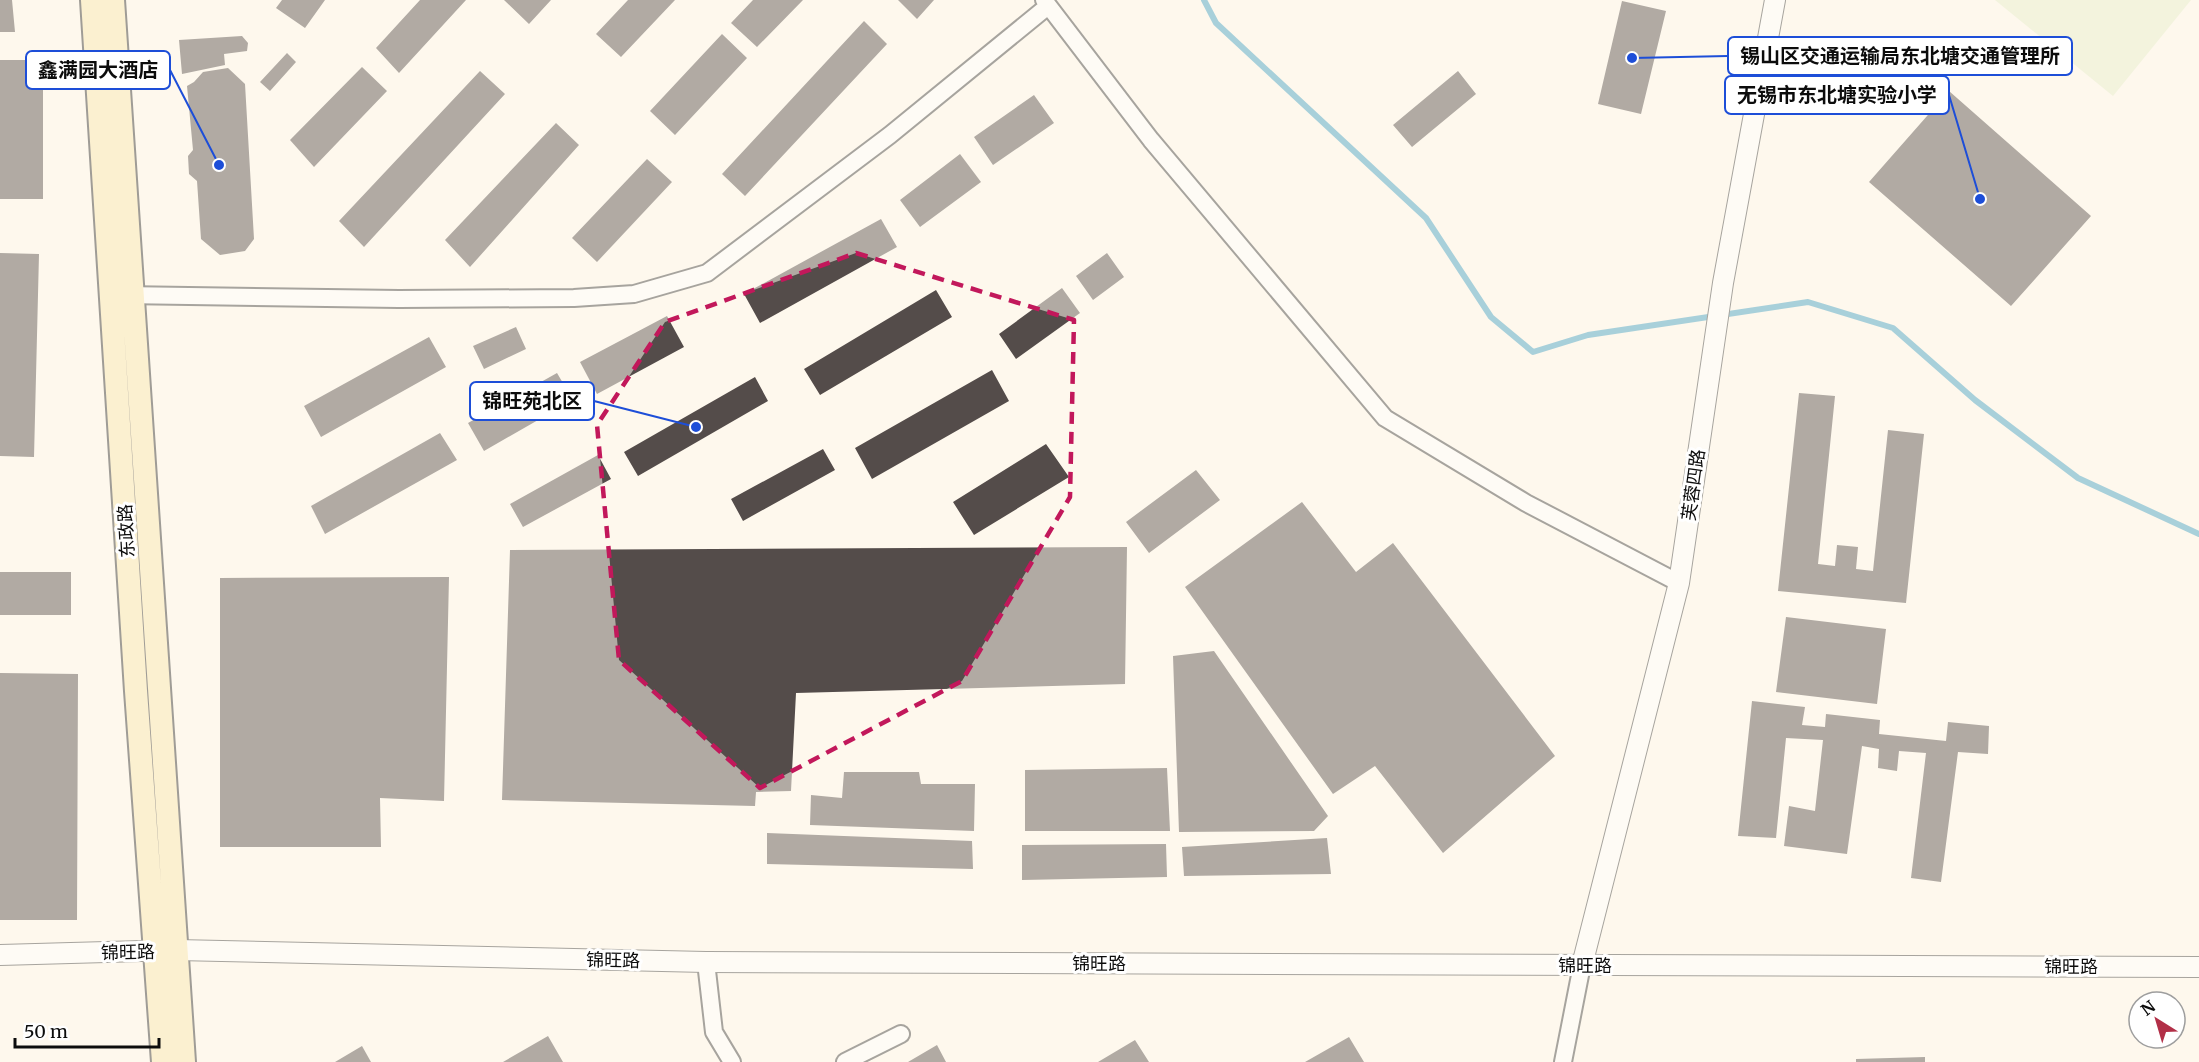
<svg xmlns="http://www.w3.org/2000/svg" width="2199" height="1062" viewBox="0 0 2199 1062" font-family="Merriweather,'Noto Sans SC',serif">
<rect width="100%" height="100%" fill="#fef8ed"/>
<path fill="#e6edca" d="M1995 0H2191L2113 96Z"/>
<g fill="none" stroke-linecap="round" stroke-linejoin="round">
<path stroke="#42a0c3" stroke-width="6" d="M1204 0 1216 23 1426 218 1491 317 1533 352 1588 335 1808 302 1893 328 1975 400 2078 478 2199 534"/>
</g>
<path fill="#544c4a" d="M0 0H12L15 32H0Z
M282 0H325L305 28 276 8Z
M420 0H466L399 73 376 48Z
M504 0H551L529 24Z
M628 0H675L621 57 596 34Z
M753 0H803L757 47 731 23Z
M898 0H934L917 19Z
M1622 1 1666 11 1641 114 1598 104Z
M864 21 887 44 745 196 722 174Z
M722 34 747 58 675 135 650 111Z
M242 36 248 43 247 51 224 54 225 65 182 74 179 40Z
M287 53 296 62 270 91 260 82Z
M0 60H43V199H0Z
M362 67 387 91 314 167 290 140Z
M228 68 245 84 254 239 245 251 220 255 201 239 197 181 189 174 188 156 193 150 187 86 194 82 203 72Z
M480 71 505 94 364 247 339 221Z
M1458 71 1476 94 1412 147 1393 125Z
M1949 91 2091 216 2011 306 1869 182Z
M1034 95 1054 123 993 165 974 137Z
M556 123 579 145 470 267 445 240Z
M960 154 981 182 920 227 900 200Z
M647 159 672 182 597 262 572 238Z
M881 219 897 247 760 323 744 294Z
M0 253 39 254 34 457 0 456Z
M1107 253 1124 277 1093 300 1076 276Z
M1062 288 1080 313 1016 359 999 334Z
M936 290 952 317 820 395 804 369Z
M667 316 684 347 597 394 580 362Z
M516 327 526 349 484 369 473 346Z
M429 337 446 367 321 437 304 406Z
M992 370 1009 401 872 479 855 448Z
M557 373 573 400 484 451 468 423Z
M755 377 768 401 638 476 624 452Z
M1799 393 1835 396 1818 564 1835 566 1837 545 1858 547 1856 569 1873 571 1888 430 1924 434 1906 603 1778 591Z
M440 433 457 460 325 534 311 506Z
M1046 444 1069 477 974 535 953 502Z
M823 449 835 470 743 521 731 499Z
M598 455 611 479 523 527 510 504Z
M1196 470 1220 500 1149 553 1126 522Z
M1302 502 1356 572 1393 543 1555 756 1443 853 1375 766 1333 794 1185 587Z
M1127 547 1125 684 796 693 791 791 756 792 755 806 502 800 510 550Z
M0 572H71V615H0Z
M449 577 444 801 380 798 381 847H220V578Z
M1786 617 1886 629 1877 704 1776 692Z
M1214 651 1328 816 1314 831 1179 832 1173 656Z
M0 673 78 674 77 920H0Z
M1752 701 1805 707 1802 725 1825 727 1826 714 1880 720 1879 734 1946 741 1948 722 1989 726 1988 754 1958 752 1941 882 1911 878 1926 753 1899 751 1897 771 1878 768 1879 749 1862 746 1847 854 1784 846 1789 806 1815 811 1823 740 1786 738 1776 838 1738 836Z
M1167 768 1170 831H1025V770Z
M844 772H919L921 784H975L974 831 810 825 811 795 842 798Z
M767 833 972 841 973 869 767 864Z
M1327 838 1331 874 1184 876 1182 847Z
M1166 844 1167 877 1022 880V845Z
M548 1036 563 1062H503Z
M1349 1037 1364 1062H1305Z
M1135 1040 1149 1062H1098Z
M937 1045 946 1062H908Z
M362 1046 371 1062H335Z
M1925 1057V1062H1856V1059Z"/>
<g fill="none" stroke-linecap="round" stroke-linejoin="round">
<g stroke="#3f3f3f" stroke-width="20">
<path id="minor" d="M1044 0 1151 140 1385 418 1526 503 1679 583
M122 295 399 299 574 298 634 294 707 273 890 135 1048 6
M706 962 714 1032 732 1062
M845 1062 901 1034
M1563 1062 1582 965"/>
</g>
<g stroke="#3f3f3f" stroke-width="22">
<path id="tertiary" d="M0 955 177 950 706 962 2199 967
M1582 965 1679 583 1723 283 1775 0"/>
</g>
<g stroke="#2e2e2e" stroke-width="26">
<path id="secondary" d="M92 0 136 691 163 1062
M113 0 184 1062"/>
</g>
<use href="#minor" stroke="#fff" stroke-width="16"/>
<use href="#tertiary" stroke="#fff" stroke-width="20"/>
<use href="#secondary" stroke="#f9e6ad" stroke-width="22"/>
</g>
<path d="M0 0H2199V1062H0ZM856 253 1074 320 1070 497 962 681 760 788 619 660 597 425 665 322Z" fill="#fef8ed" fill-opacity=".55" fill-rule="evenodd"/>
<path fill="none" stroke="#c2185b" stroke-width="4.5" stroke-dasharray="12 8" stroke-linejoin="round" d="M856 253 1074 320 1070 497 962 681 760 788 619 660 597 425 665 322Z"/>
<g text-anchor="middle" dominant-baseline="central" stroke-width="6" stroke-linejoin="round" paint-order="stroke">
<g font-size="18" fill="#0c0c0c" stroke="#fff">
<text transform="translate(1693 485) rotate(-82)">芙蓉四路</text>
<text transform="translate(126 531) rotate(-93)">东政路</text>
<text transform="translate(128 952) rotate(-1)">锦旺路</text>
<text transform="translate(613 960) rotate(1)">锦旺路</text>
<text x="1099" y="963">锦旺路</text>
<text x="1585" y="965">锦旺路</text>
<text x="2071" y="966">锦旺路</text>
</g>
</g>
<path fill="none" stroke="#1d4ed8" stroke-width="2" d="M1632 58L1728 56M219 165L170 70M1980 199L1949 95M696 427L594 401"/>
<g fill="#1d4ed8" stroke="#fff" stroke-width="2">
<circle cx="1632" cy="58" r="6"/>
<circle cx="219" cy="165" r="6"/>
<circle cx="1980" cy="199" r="6"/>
<circle cx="696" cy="427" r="6"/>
</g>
<g fill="#fff" stroke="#1d4ed8" stroke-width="2">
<rect x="1728" y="37" width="344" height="38" rx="6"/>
<rect x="26" y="51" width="144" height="38" rx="6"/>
<rect x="1725" y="76" width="224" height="38" rx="6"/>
<rect x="470" y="382" width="124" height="38" rx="6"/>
</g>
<g font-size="20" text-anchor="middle" font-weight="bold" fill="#0c0c0c">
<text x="1900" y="63">锡山区交通运输局东北塘交通管理所</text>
<text x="98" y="77">鑫满园大酒店</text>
<text x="1837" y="102">无锡市东北塘实验小学</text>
<text x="532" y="408">锦旺苑北区</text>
</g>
<g transform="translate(2157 1020) rotate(323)"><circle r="28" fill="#ffffff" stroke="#9e9e9e" stroke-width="1.5"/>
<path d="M0-4.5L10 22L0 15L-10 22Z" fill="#b22f47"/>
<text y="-9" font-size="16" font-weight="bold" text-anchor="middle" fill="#0c0c0c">N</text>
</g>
<path d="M15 1038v9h144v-9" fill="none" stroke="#0c0c0c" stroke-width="3"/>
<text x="24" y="1038" font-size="18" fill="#0c0c0c" stroke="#ffffff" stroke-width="4.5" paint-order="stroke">50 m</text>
</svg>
